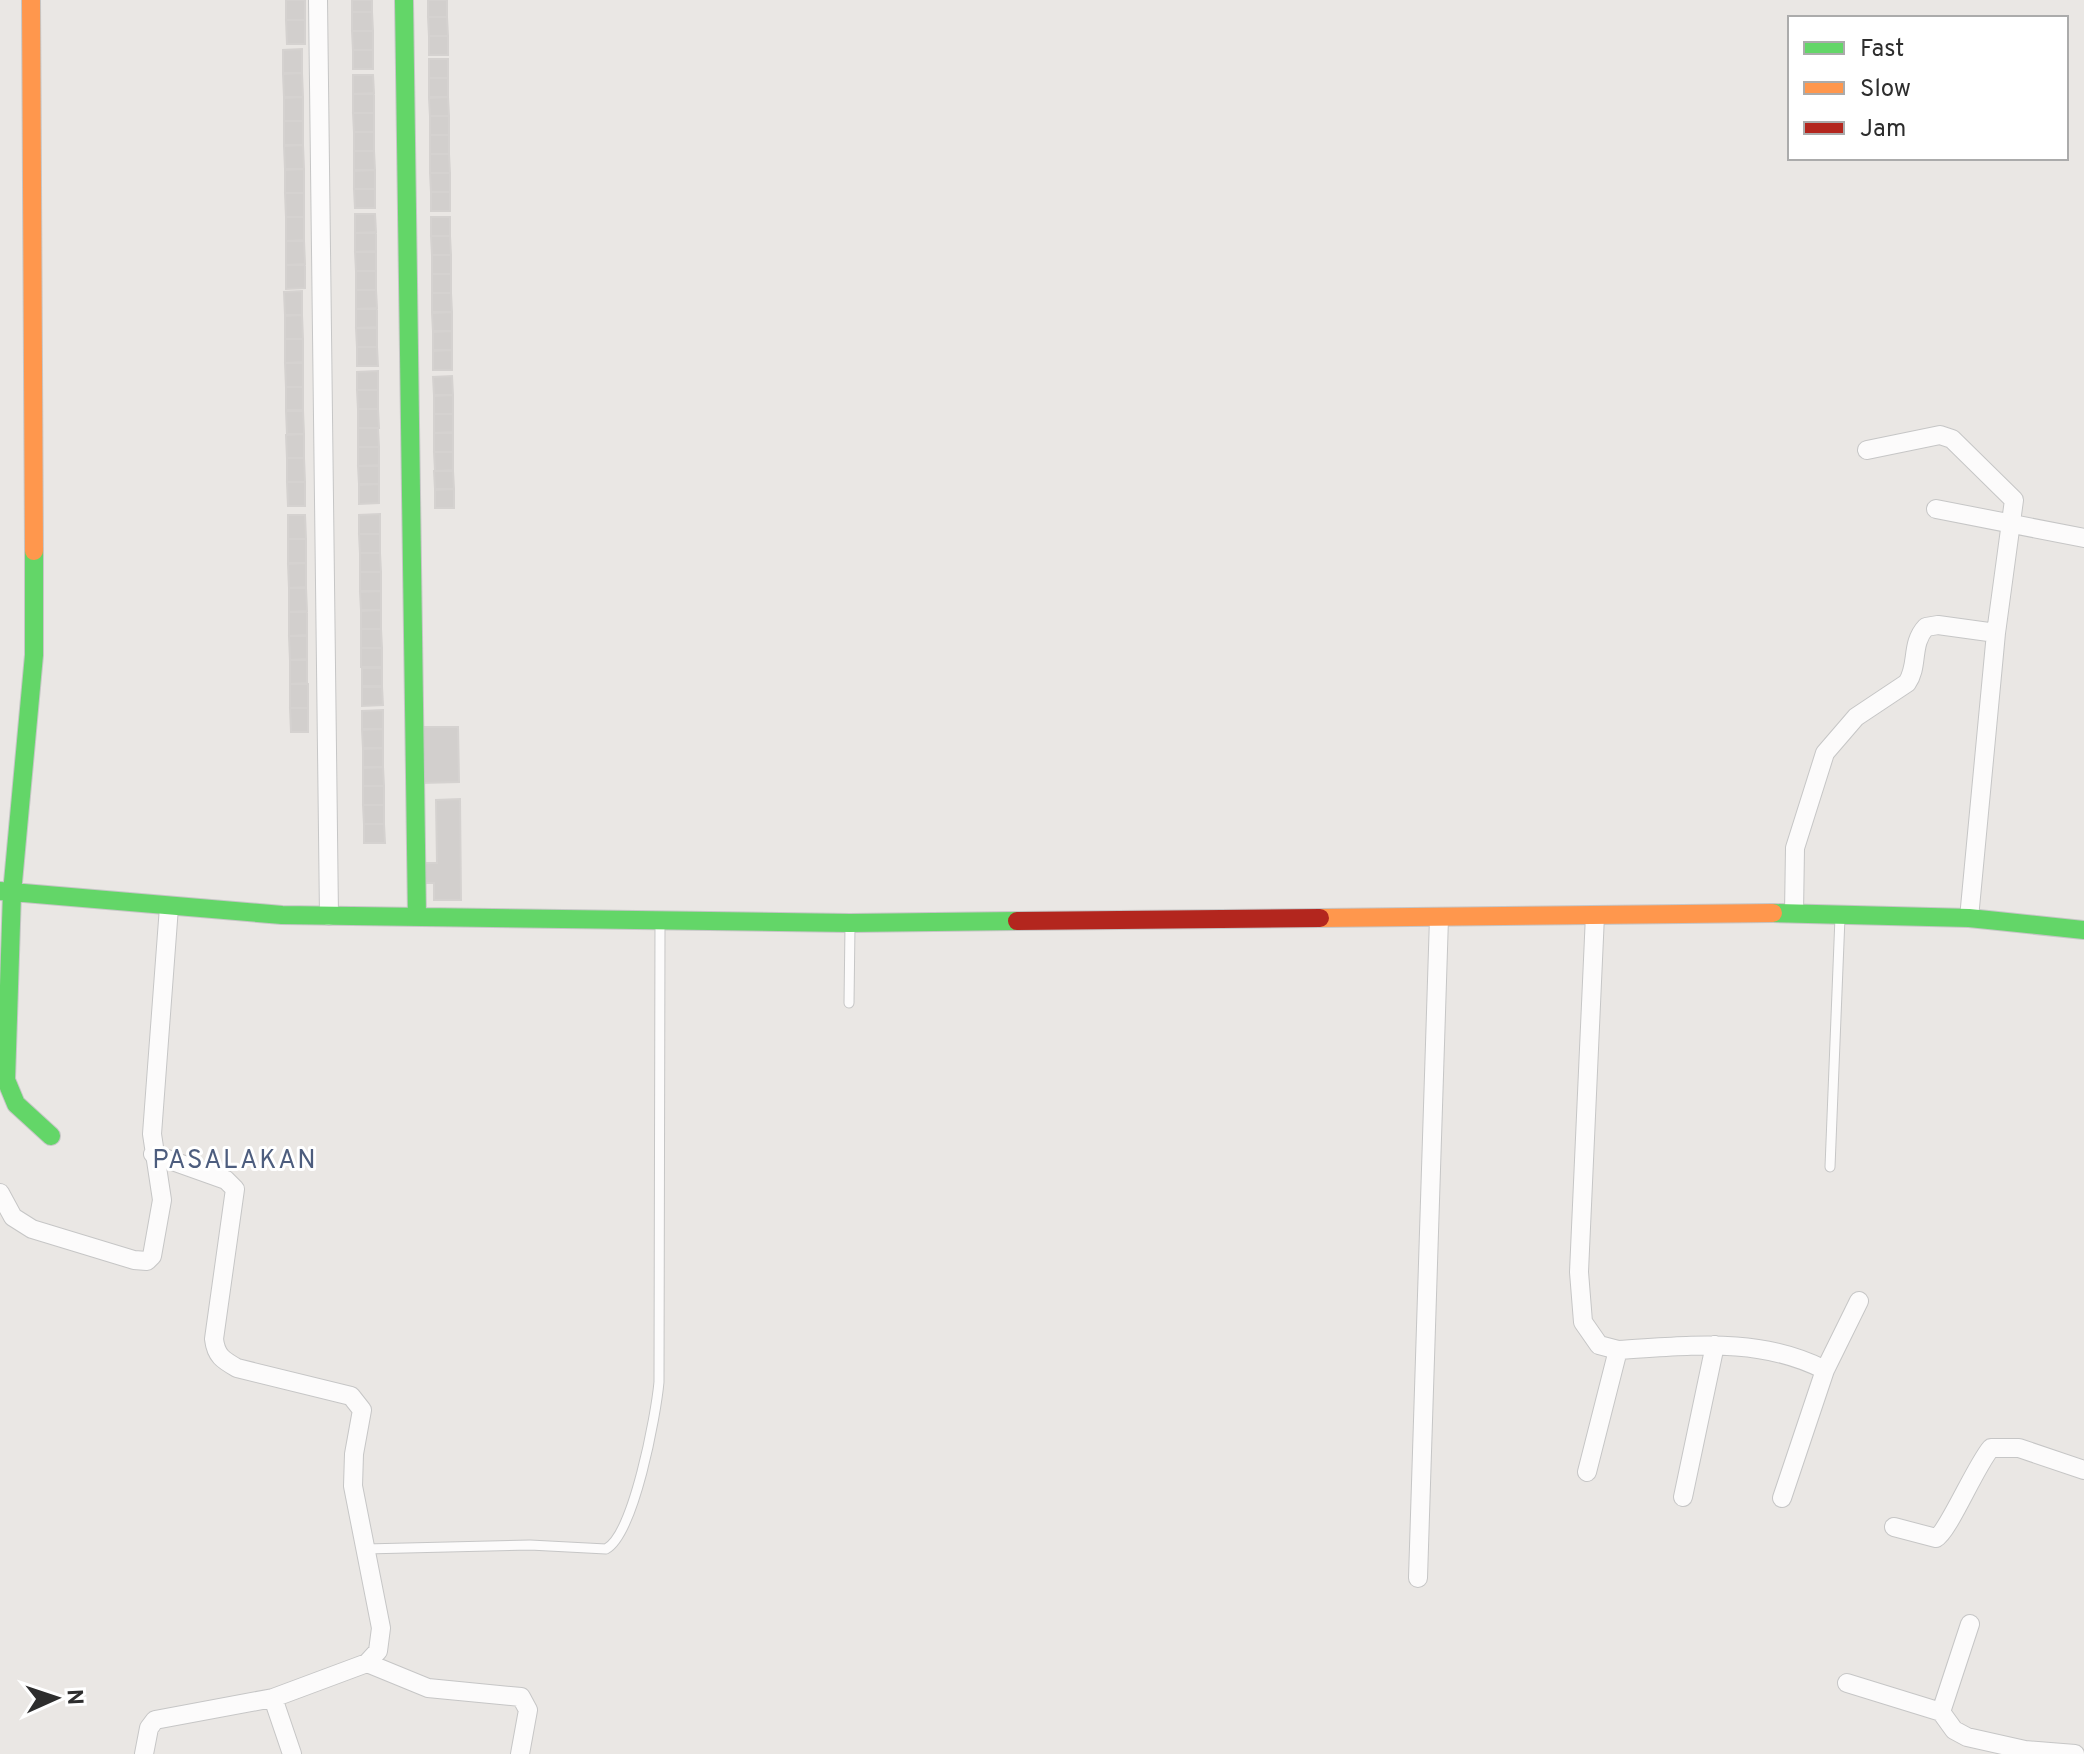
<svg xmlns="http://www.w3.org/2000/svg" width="2084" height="1754" viewBox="0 0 2084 1754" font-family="Overpass,sans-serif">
<rect width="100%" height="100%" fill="#eae7e4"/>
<path fill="#d2cfcd" stroke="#d5d2d0" stroke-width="2" d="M286 0H305V20H286Z
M352 0H372V12H352Z
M428 0H447V17H428Z
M352 12H372L373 31H352Z
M428 17H447L448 36H429Z
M286 20H305V44H287Z
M352 31H373V50H353Z
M429 36H448V55H429Z
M302 49V73H283V50Z
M353 50H373V69H353Z
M429 59H448V78H429Z
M302 73 303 97H284L283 74Z
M353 75H373L374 93 353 94Z
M429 78H448V97H429Z
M353 94H374V113H353Z
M303 97V121H284V98Z
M448 97 449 116H430L429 98Z
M353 113H374V132H354Z
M430 116H449V135H430Z
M284 121H303V145H284Z
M354 132H374V151H354Z
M430 135H449V154H430Z
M303 145 304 169H285L284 146Z
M354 151H374L375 170H354Z
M430 154H449L450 173H430Z
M304 169V193H285V170Z
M375 170V189H354V171Z
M430 173H450V192H431Z
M354 189H375V208H355Z
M431 192H450V211H431Z
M285 193H304V217H286Z
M355 214H375L376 232 355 233Z
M286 217H304V240L286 241Z
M431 217H450V236H431Z
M355 233H376V251L355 252Z
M431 236H450L451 255H432Z
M286 241H304L305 264 286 265Z
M355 252H376V271H356Z
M432 255H451V274H432Z
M286 265H305V288L286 289Z
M356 271H376V290H356Z
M432 274H451V293H432Z
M356 290H376L377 308 356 309Z
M302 291V315H285L284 292Z
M432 293H451L452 312H432Z
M356 309H377V327L356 328Z
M452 312V331H433L432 313Z
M302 315 303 339H285V316Z
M356 328H377V347H357Z
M452 331V350H433V332Z
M285 339H303V362L285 363Z
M357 347H377L378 366H357Z
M452 350V370H433V351Z
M285 363H303V387H286Z
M378 371V390H357V372Z
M452 376 453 395H434L433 377Z
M286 387H303V410H286Z
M357 390H378V409H358Z
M453 395V414H434V396Z
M358 409H378L379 428H358Z
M286 411H303L304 434H287Z
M434 414H453V432L434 433Z
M358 428H378L379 447H358Z
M434 433H453V452H434Z
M304 434V458H287L286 435Z
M358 447H379V465L358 466Z
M434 452H453V470L435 471Z
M287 458H304L305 482H287Z
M358 466H379V484H359Z
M434 471H453L454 489H435Z
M287 482H305V506H288Z
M379 484V503L359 504V485Z
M454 489V508H435V490Z
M380 514V534H359V515Z
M288 515H305L306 539H288Z
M359 534H380V553H360Z
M288 539H306V563H288Z
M360 553H380L381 572H360Z
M306 563V587L289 588 288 564Z
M360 572H381V591H360Z
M289 588H306L307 611 289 612Z
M381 591V610H361L360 592Z
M381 610V629H361V611Z
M289 612H307V635L289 636Z
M361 629H381L382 648H361Z
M289 636H307V659L290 660Z
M361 648H382V667H361Z
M290 660H307V683L290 684Z
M362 668H382V686H362Z
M290 684H308V708H290Z
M362 687H382L383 705 362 706Z
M290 708H308V732H291Z
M383 710V729H362V711Z
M422 727H458L459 782 422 783Z
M383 729V748H363L362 730Z
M383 748V767H363V749Z
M383 767 384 786H363V768Z
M363 786H384V805H363Z
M460 799 461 900H434V883H424V863H437L436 800Z
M363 805H384V824H364Z
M364 824H384L385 843H364Z"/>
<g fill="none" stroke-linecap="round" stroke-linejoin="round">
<g stroke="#c6c6c6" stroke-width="11">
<path id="lane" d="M849 1003 850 926
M1830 1167 1840 917
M365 1549 530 1545 606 1549C634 1534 656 1415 659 1382L660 922"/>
</g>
<g stroke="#c6c6c6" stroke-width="20">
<path id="street" d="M318 0 329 916
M1867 450 1940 435 1952 439 2014 500 1996 633 1969 918
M1936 509 2084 538
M1794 913 1795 848 1825 753 1856 717 1907 683C1919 666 1910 644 1926 627L1938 625 1996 633
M1595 915 1579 1272 1583 1322 1599 1345 1618 1350C1690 1346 1758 1336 1825 1370L1782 1498
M153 1154 226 1180 235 1189 214 1339C216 1356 223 1360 237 1368L351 1396 362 1410 354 1454 353 1486 381 1628 378 1651 367 1663 273 1698 292 1754
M0 1193 13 1217 32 1229 134 1260 147 1261 152 1256 162 1200 152 1134 169 907
M1825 1370 1859 1301
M1587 1472 1618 1350
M1683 1497 1715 1345
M1894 1527 1936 1538C1948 1532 1976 1465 1991 1448H2019L2084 1470
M1418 1578 1439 918
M367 1663 428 1688 521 1697 528 1710 520 1754
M1847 1683 1941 1712 1954 1730 1967 1737 2025 1750 2075 1754
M1941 1712 1970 1624
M144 1754 149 1728 155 1720 273 1698"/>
</g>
<g stroke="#c6c6c6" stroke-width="20">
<path id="fast" d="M404 0 417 917
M34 551V655L12 893 6 1080 16 1104 51 1136
M0 891 282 915 850 923 1017 921
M1773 913 1969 918 2084 930"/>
</g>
<g stroke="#c6c6c6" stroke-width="20">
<path id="slow" d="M31 0 34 551
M1320 918 1773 913"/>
</g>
<g stroke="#c6c6c6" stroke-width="20">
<path id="jam" d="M1017 921 1320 918"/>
</g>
<use href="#lane" stroke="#fcfbfb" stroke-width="9"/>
<use href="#street" stroke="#fcfbfb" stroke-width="18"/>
<use href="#fast" stroke="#63d668" stroke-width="18"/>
<use href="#slow" stroke="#ff974d" stroke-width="18"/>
<use href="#jam" stroke="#b3261e" stroke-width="18"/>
</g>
<g text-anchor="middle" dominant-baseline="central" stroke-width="6" stroke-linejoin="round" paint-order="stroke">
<g font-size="26" letter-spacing="2" fill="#4d5d7e" stroke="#fff">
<text x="235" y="1161">PASALAKAN</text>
</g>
</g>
<rect x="1788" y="16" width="280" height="144" fill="#ffffff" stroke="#ababab" stroke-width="2"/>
<rect x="1804" y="42" width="40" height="12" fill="#63d668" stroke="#ababab" stroke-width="2"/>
<text x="1860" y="56" font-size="24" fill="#2d2d2d">Fast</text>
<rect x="1804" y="82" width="40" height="12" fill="#ff974d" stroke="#ababab" stroke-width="2"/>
<text x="1860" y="96" font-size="24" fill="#2d2d2d">Slow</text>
<rect x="1804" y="122" width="40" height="12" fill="#b3261e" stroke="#ababab" stroke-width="2"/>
<text x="1860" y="136" font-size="24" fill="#2d2d2d">Jam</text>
<g transform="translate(56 1698) rotate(87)" stroke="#ffffff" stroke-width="6" paint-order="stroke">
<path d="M0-6L14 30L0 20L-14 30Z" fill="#2d2d2d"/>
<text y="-12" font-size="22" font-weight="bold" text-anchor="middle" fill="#2d2d2d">N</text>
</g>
</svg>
